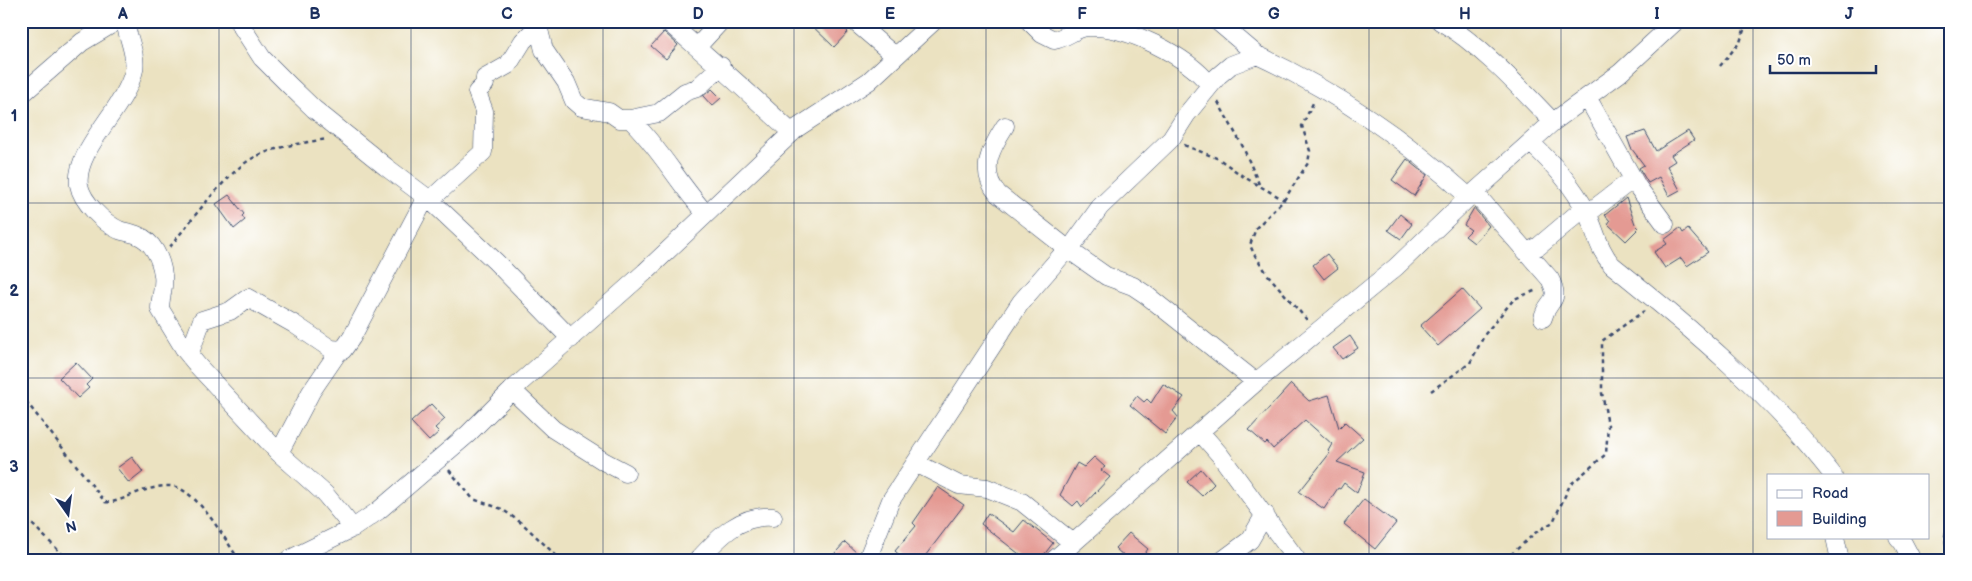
<svg xmlns="http://www.w3.org/2000/svg" width="1972" height="581" viewBox="0 0 1972 581" font-family="'Balsamiq Sans',sans-serif">
<rect width="100%" height="100%" fill="#fff"/>
<filter id="ink" filterUnits="userSpaceOnUse"><feTurbulence type="fractalNoise" baseFrequency=".02" numOctaves="2"/><feDisplacementMap in="SourceGraphic" scale="10" xChannelSelector="R" yChannelSelector="G"/><feConvolveMatrix kernelMatrix="1 2 1 2 8 2 1 2 1" color-interpolation-filters="sRGB"/></filter>
<filter id="wash" filterUnits="userSpaceOnUse"><feTurbulence type="fractalNoise" baseFrequency=".0096" numOctaves="4" result="noise"/><feDisplacementMap in="SourceGraphic" scale="20" xChannelSelector="R" yChannelSelector="G"/><feGaussianBlur stdDeviation="1.12" result="paint"/><feColorMatrix in="noise" values="0 0 0 0 0 0 0 0 0 0 0 0 0 0 0 0 0 1.4 0 .05"/><feComposite in="paint" operator="in"/></filter>
<g filter="url(#wash)">
<rect width="100%" height="100%" fill="#ebe2c1"/>
<g id="blocks">
<path fill="#e49a93" d="M807 21H837L848 32 834 47Z
M664 32 678 45 666 59 651 46Z
M712 89 721 98 712 106 703 96Z
M1645 131 1656 151 1688 131 1694 140 1671 155 1675 161 1667 166 1680 190 1669 196 1659 177 1648 183 1639 168 1644 165 1631 148 1627 137Z
M1407 159 1427 175 1414 196 1392 180Z
M229 195 244 214 242 216 245 220 234 229 216 204Z
M1626 198 1635 224 1639 228 1626 241 1608 224 1610 221 1605 215Z
M1474 208 1489 226 1474 243 1465 236 1471 230 1464 225Z
M1400 214 1412 224 1401 239 1388 230Z
M1680 228 1683 233 1688 229 1708 252 1687 266 1681 258 1665 268 1654 252 1667 244 1664 240Z
M1327 254 1338 268 1324 279 1313 265Z
M1462 289 1480 309 1438 346 1420 326Z
M1350 336 1358 348 1342 359 1333 348Z
M76 362 92 379 86 385 89 388 78 398 59 378Z
M1163 384 1184 397 1173 411 1178 417 1165 434 1130 405 1137 396 1144 402 1147 399 1151 403Z
M1291 384 1309 401 1329 395 1339 428 1345 422 1363 438 1337 462 1365 472 1357 493 1344 483 1340 489 1338 488 1324 509 1299 492 1330 453 1328 451 1332 444 1305 420 1273 449 1267 442 1265 444 1249 430Z
M431 404 445 419 435 428 439 432 429 441 411 422Z
M132 457 143 472 129 483 117 468Z
M1094 457 1105 467 1101 470 1110 477 1082 507 1078 501 1073 506 1060 495 1077 463 1084 467Z
M1201 469 1214 484 1202 496 1187 482Z
M938 487 964 505 922 560H905L895 551 916 526 913 523Z
M1364 499 1396 523 1375 549 1344 524Z
M988 513 1014 532 1024 520 1053 543 1040 560H1031L1025 555 1023 557 981 524Z
M1129 533 1148 549 1140 560H1128L1115 548Z
M845 542 858 554 857 560H829Z"/>
</g>
</g>
<g filter="url(#ink)">
<use href="#blocks" fill-opacity="0" stroke="#3a4a6d" stroke-width="1"/>
<g fill="none" stroke-linecap="round" stroke-linejoin="round">
<g stroke="#3a4a6d" stroke-width="19">
<path id="minor" d="M125 21C127 36 137 55 134 70 126 108 74 149 79 185 82 202 104 223 119 230 125 232 132 233 137 235 153 241 161 259 163 275 165 287 160 297 160 309L185 350 198 366 279 453 325 494 353 528
M238 21 262 58 289 85 314 109 386 167 430 200 496 262 571 339
M667 21C709 58 751 94 792 133
M854 21 895 56
M1029 21 1042 34 1054 40C1067 38 1076 27 1089 27 1127 25 1187 56 1210 85
M1217 21 1257 55
M1440 21C1481 45 1520 88 1553 122
M538 26 544 50 566 82 574 101 581 107 609 112 619 119H630C659 147 679 184 706 214
M697 47 721 21
M21 95 82 42 117 21
M1587 97 1637 186 1665 224
M630 119 659 113 685 92 697 88 721 66
M1005 126C991 148 978 171 998 194L1069 250 1106 276 1133 286 1145 294 1256 382
M1531 143C1553 164 1573 185 1587 213 1596 231 1598 249 1612 265 1692 329 1770 394 1833 475
M1474 192 1550 279C1562 303 1547 299 1543 318
M430 200 483 152 484 111 477 92 485 84V78L508 65 523 41 543 21
M1587 214 1633 179
M1527 252 1539 246 1584 208
M189 355 202 320 230 311 248 298 294 324 331 349 343 350 352 337 426 197
M512 390 553 429 605 462 626 473
M1200 432 1220 455 1297 560
M279 453 311 392 339 351
M916 463 959 485 987 488 1022 502 1073 543
M1835 537 1840 560
M1898 537 1903 543 1912 560
M288 560 353 528 378 511 468 434 512 390 645 272 797 128 869 81 934 21
M698 560C719 537 740 514 773 517
M867 560 891 500 1021 302 1061 256 1069 250 1100 207 1171 139 1187 114 1218 76 1231 65 1257 55C1333 90 1406 140 1469 197
M1054 560 1256 382 1396 267 1469 197 1553 122 1620 73 1676 21
M1223 560 1250 540 1265 514"/>
</g>
<path stroke="#3a4a6d" stroke-width="2.5" stroke-dasharray="4 4" stroke-linecap="butt" d="M1720 66 1740 42 1747 21
M1218 102 1243 147 1259 184
M1184 145 1219 159 1244 177 1284 200
M170 247C188 224 229 170 253 158 276 146 303 143 327 139
M1307 320 1268 275 1254 254 1250 245 1256 228 1284 200 1308 163 1310 151 1302 126 1314 101
M1431 391 1470 363 1485 334 1514 299 1537 290
M21 395 105 502C116 504 131 494 142 491 153 488 165 484 176 487 200 495 225 539 239 560
M449 470 473 499 502 509 524 525 561 560
M21 513 68 560
M1505 560 1535 533 1553 522 1570 485 1606 454 1608 425 1602 393V341L1644 311
M1948 560 1945 536 1951 518"/>
<use href="#minor" stroke="#fff" stroke-width="18"/>
</g>
</g>
<path fill="none" stroke="#1b2f5e" stroke-width="1" stroke-opacity="0.55" d="M219 21V560M411 21V560M603 21V560M794 21V560M986 21V560M1178 21V560M1369 21V560M1561 21V560M1753 21V560M21 203H1951M21 378H1951"/>
<rect width="1972" height="581" fill="none" stroke="#fff" stroke-width="55"/>
<rect x="1767" y="474" width="162" height="65" fill="#ffffff" stroke="#a4acbf"/>
<rect x="1777" y="490" width="25" height="8" fill="#ffffff" stroke="#a4acbf"/>
<text x="1812" y="498" font-size="15" fill="#1b2f5e">Road</text>
<rect x="1777" y="511" width="25" height="15" fill="#e49a93" stroke="#a4acbf"/>
<text x="1812" y="524" font-size="15" fill="#1b2f5e">Building</text>
<g transform="translate(68 514) rotate(166)" stroke="#ffffff" stroke-width="4" paint-order="stroke">
<path d="M0-4L9 19L0 12L-9 19Z" fill="#1b2f5e"/>
<text y="-8" font-size="14" font-weight="bold" text-anchor="middle" fill="#1b2f5e">N</text>
</g>
<path d="M1770 65v8h106v-8" fill="none" stroke="#1b2f5e" stroke-width="2.5"/>
<text x="1777" y="65" font-size="15" fill="#1b2f5e" stroke="#ffffff" stroke-width="4" paint-order="stroke">50 m</text>
<rect x="28" y="28" width="1916" height="526" fill="none" stroke="#1b2f5e" stroke-width="2"/>
<g font-size="16" text-anchor="middle" font-weight="bold" fill="#1b2f5e">
<text x="123" y="19">A</text>
<text x="315" y="19">B</text>
<text x="507" y="19">C</text>
<text x="698" y="19">D</text>
<text x="890" y="19">E</text>
<text x="1082" y="19">F</text>
<text x="1274" y="19">G</text>
<text x="1465" y="19">H</text>
<text x="1657" y="19">I</text>
<text x="1849" y="19">J</text>
<text x="14" y="121">1</text>
<text x="14" y="296">2</text>
<text x="14" y="472">3</text>
</g>
</svg>
